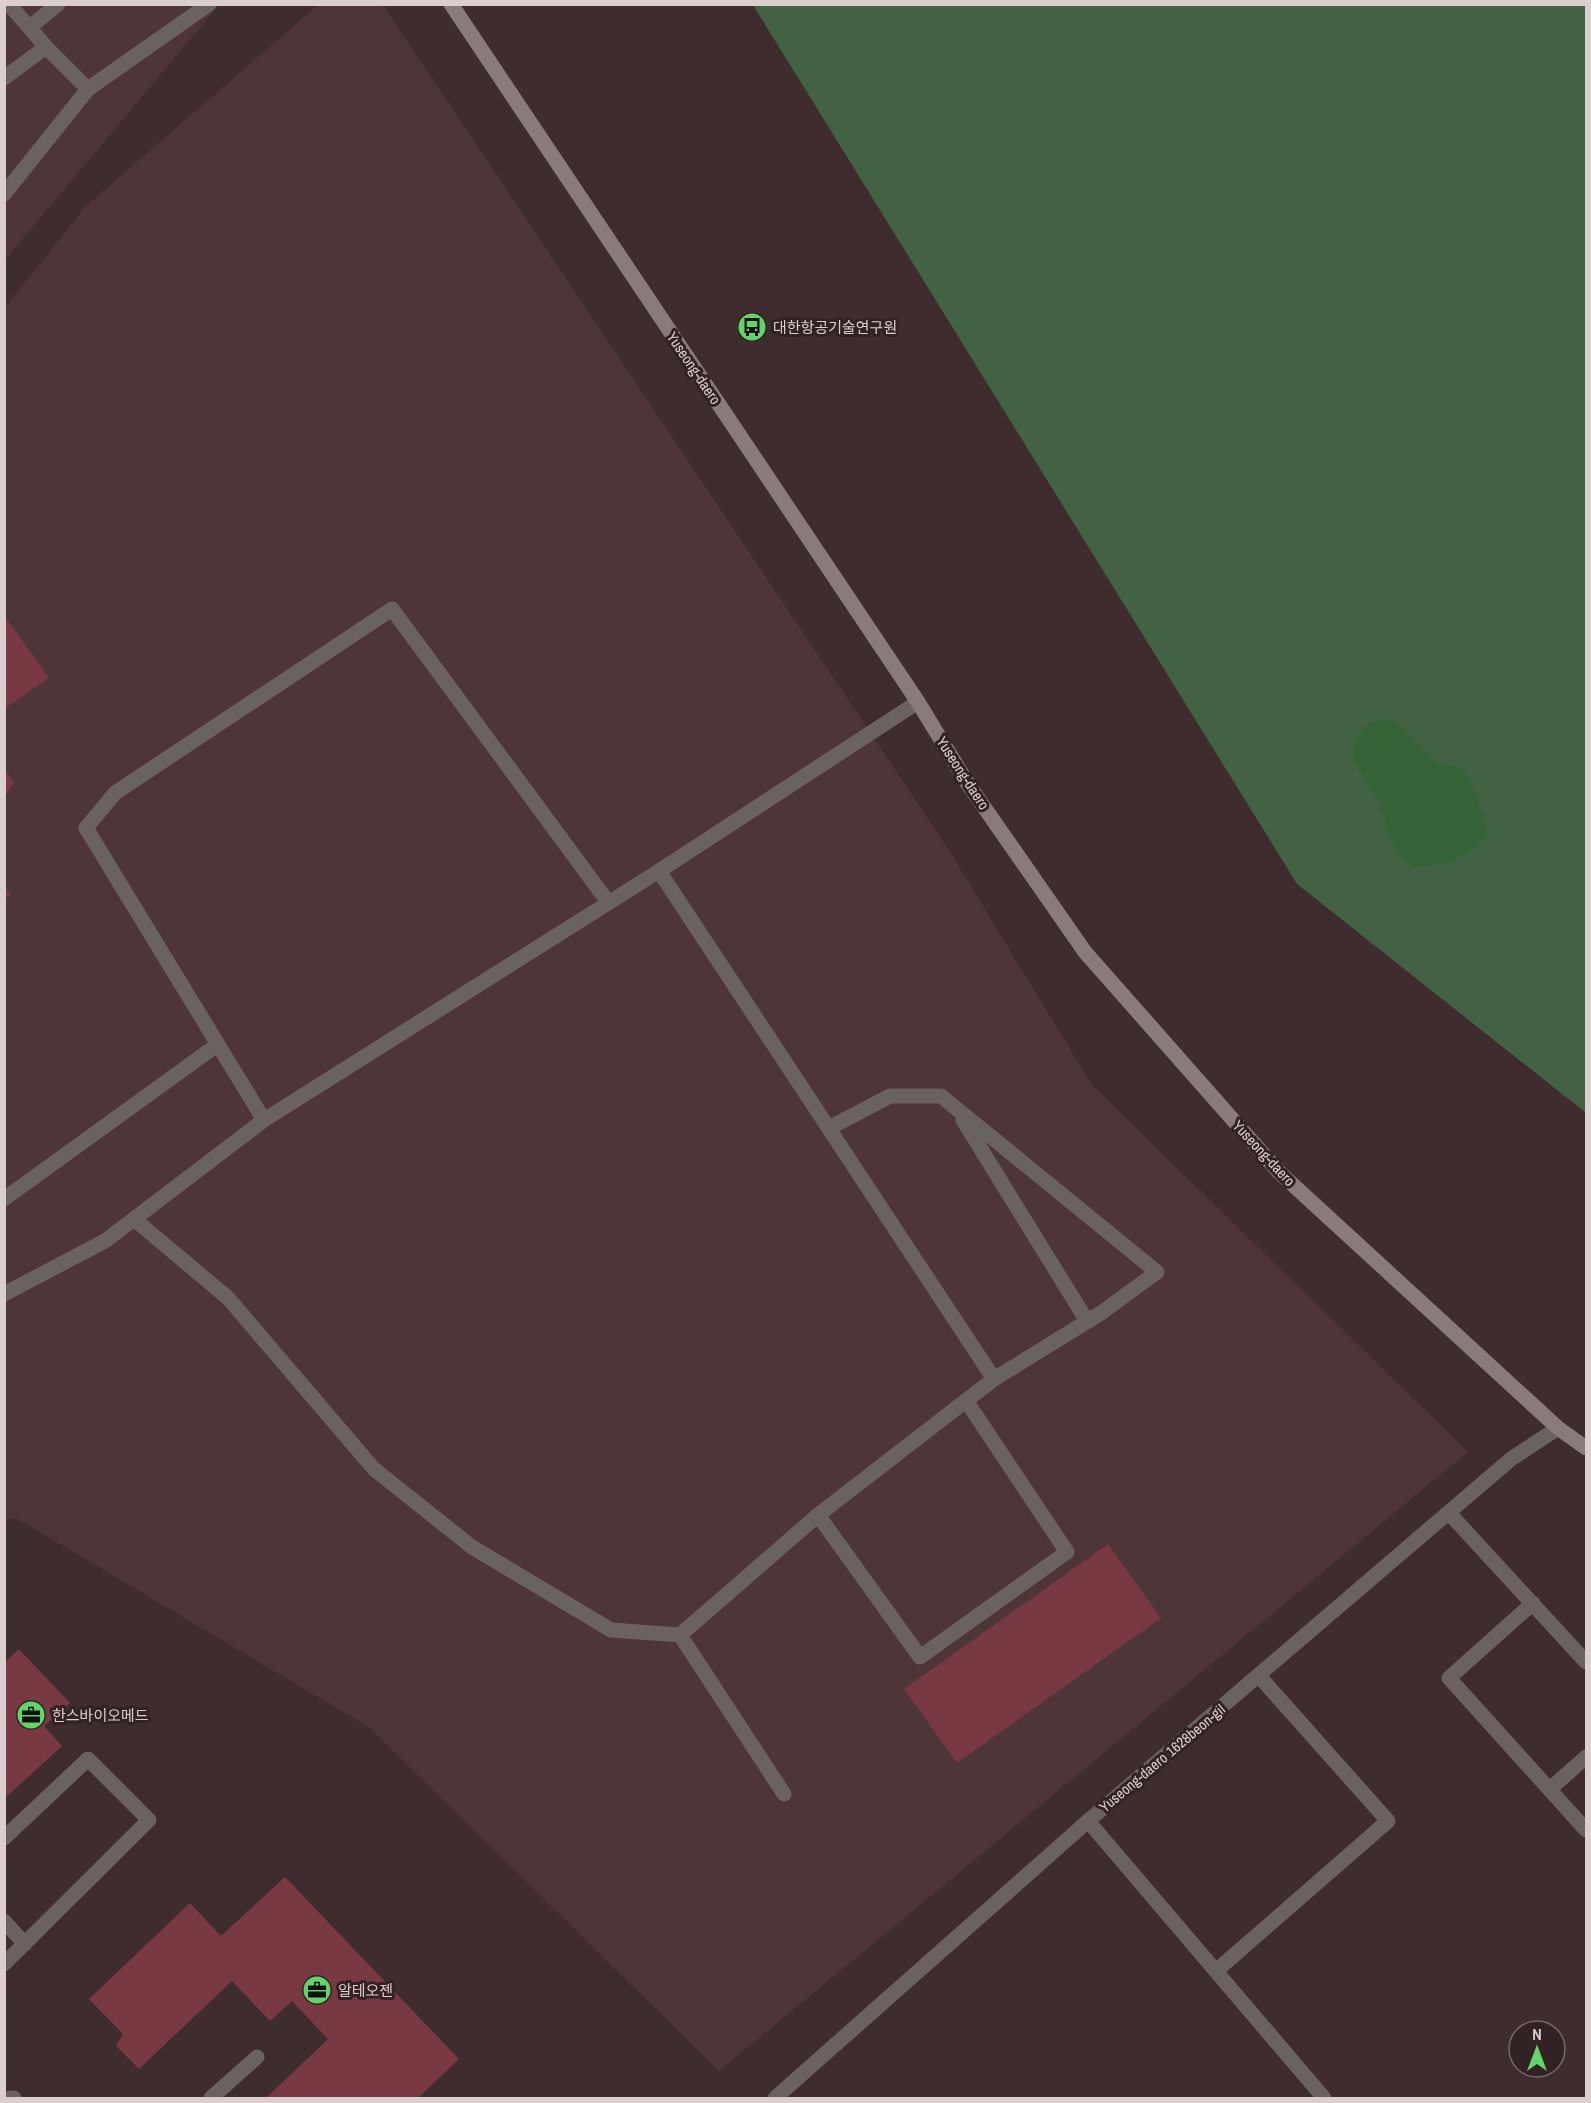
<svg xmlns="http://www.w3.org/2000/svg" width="1591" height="2103" viewBox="0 0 1591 2103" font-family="'Archivo Narrow','Noto Sans KR',sans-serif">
<rect width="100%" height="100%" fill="#3e2c2e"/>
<path fill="#4e3638" d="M5 5H219L5 260Z
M318 5H383L950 852 1092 1085 1468 1452 719 2071 370 1728 16 1518 5 1520 4 309 85 207Z"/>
<path fill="#436244" d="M753 5H1586V1113L1297 884Z"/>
<path fill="#346436" d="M1385 720 1397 723 1438 764 1462 767 1476 793 1488 835C1460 863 1452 863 1413 867L1397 853 1387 830 1381 805 1364 781 1353 756 1357 736 1369 723Z"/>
<path fill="#793942" d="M4 615 49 678 4 709Z
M5 770 14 783 5 795Z
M4 885 11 895 4 899Z
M1108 1544 1161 1618 957 1763 904 1689Z
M19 1649 70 1703 44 1726 62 1746 4 1799V1663Z
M285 1877 459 2059 418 2098H266L328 2039 292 2001 270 2021 232 1981 139 2069 116 2046 123 2034 89 1999 190 1903 221 1936Z"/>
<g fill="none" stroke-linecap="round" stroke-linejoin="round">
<path stroke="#6a6161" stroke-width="15" d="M9 4 46 47
M30 27 58 4
M4 78 46 47 88 89
M963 1120 1087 1321
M829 1128 890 1096H941L1157 1272 1101 1313 994 1379
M4 1199 217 1045
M134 1219 228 1298 374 1469 472 1547 611 1630 680 1635 818 1515 994 1379 659 871 264 1120 86 828 115 793 392 609 608 902
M4 1294 105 1241 264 1120
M1449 1513 1586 1662
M818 1515 920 1657 1067 1552 967 1402
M1533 1603 1449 1678 1586 1830
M680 1635 784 1794
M1550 1789 1586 1757
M1088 1821 1324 2098
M4 1838 88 1759 149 1820 4 1964
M4 1921 25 1944
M1216 1971 1388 1821 1259 1676
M10 2098H14
M211 2098 257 2057"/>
<path stroke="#6a6161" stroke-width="15" d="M4 194 88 89 209 4
M659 871 918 702
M775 2098 1088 1821 1511 1459 1558 1428"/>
<path stroke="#897b7c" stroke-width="15" d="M451 4 918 702 968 784 1085 952 1279 1172 1558 1428 1586 1448"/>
</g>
<defs>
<g id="bus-disc" transform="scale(1.5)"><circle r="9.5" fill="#61d46a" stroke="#332224"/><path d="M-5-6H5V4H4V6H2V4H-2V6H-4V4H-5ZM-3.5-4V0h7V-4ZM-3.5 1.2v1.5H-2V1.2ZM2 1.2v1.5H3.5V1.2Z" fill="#111"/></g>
<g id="office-disc" transform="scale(1.5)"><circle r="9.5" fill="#61d46a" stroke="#332224"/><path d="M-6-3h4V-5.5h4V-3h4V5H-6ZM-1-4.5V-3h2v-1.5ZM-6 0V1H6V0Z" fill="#111"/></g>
</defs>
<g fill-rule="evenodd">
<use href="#bus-disc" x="752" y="327"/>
<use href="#office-disc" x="31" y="1715"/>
<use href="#office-disc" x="317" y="1990"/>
</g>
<g text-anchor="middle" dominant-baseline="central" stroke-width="6" stroke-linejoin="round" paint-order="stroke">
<g font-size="15" fill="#dacece" stroke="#332224" text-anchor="start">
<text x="773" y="327">대한항공기술연구원</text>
<text x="52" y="1715">한스바이오메드</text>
<text x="338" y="1990">알테오젠</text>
</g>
<g font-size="15" fill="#dacece" stroke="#332224">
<text transform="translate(694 368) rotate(56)">Yuseong-daero</text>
<text transform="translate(963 773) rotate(57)">Yuseong-daero</text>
<text transform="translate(1264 1153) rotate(47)">Yuseong-daero</text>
<text transform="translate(1162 1758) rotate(-40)">Yuseong-daero 1628beon-gil</text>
</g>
</g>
<rect width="1591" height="2103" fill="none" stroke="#dacece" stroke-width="12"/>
<g transform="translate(1537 2049)"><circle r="28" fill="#332224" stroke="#766768" stroke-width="1.5"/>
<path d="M0-4.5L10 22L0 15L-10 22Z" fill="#61d46a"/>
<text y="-9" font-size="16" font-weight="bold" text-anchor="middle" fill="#dacece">N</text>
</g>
</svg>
